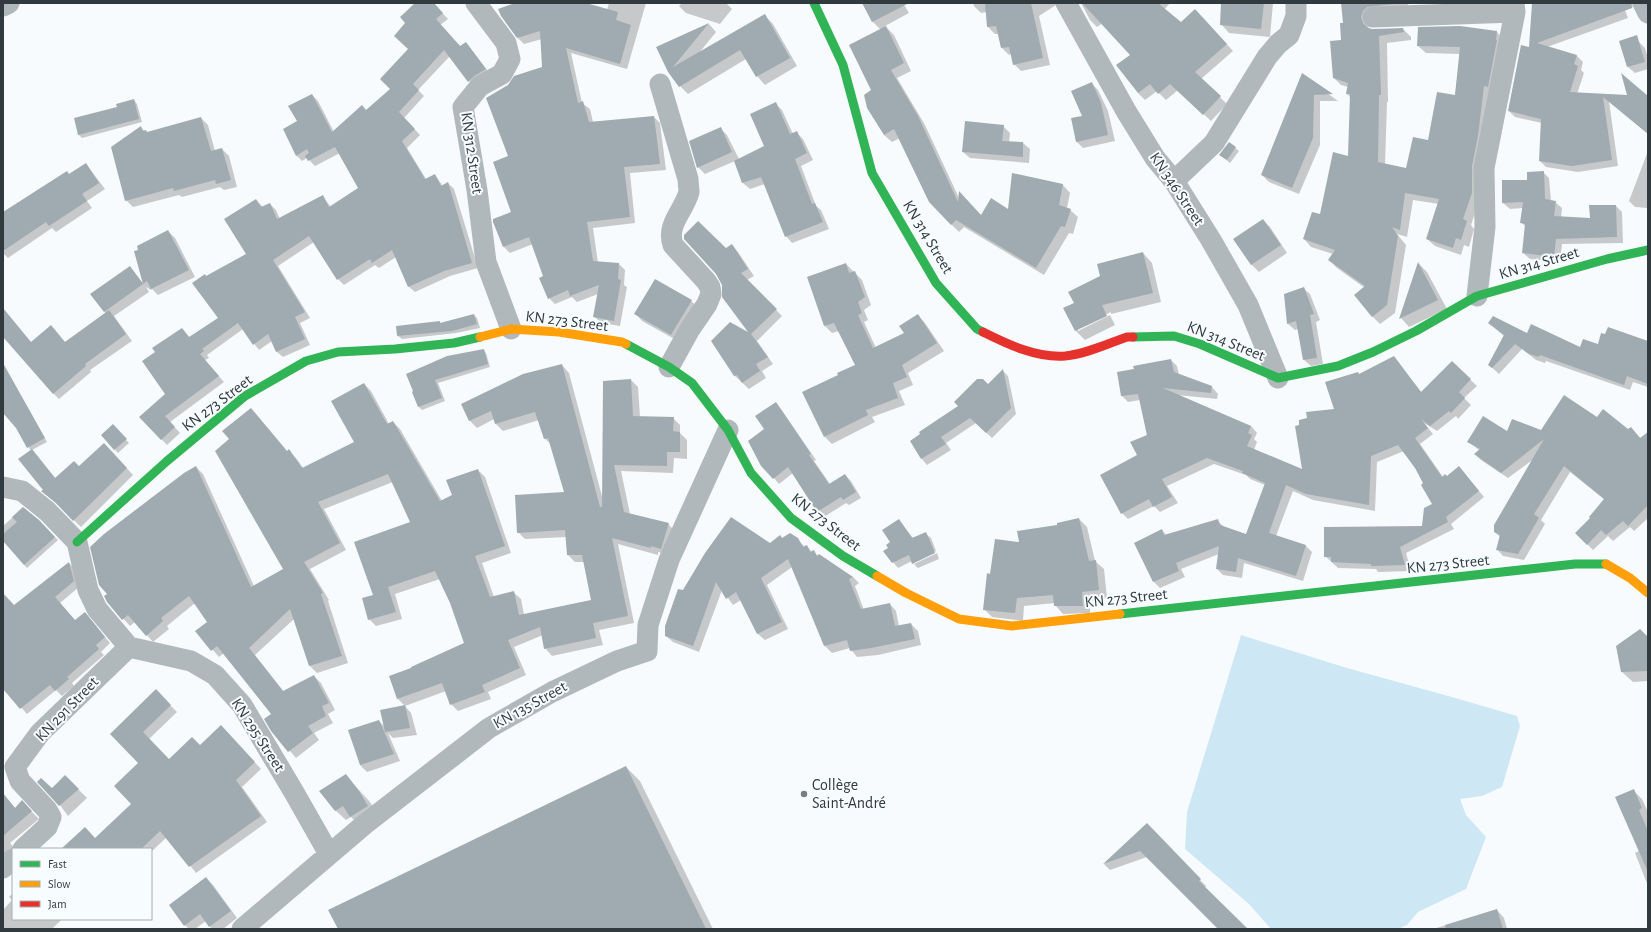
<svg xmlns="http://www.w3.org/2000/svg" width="1651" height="932" viewBox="0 0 1651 932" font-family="'Alegreya Sans',sans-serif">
<rect width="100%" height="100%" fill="#f8fbfd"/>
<path fill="#cee7f4" d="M1241 635 1347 668 1459 699 1517 716 1520 726 1502 787 1482 796 1460 799 1466 815 1486 837 1466 889 1418 912 1407 925 1398 929H1271L1249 904 1185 849 1187 812Z"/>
<path fill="#0003" d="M417 3H433L448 19 440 25 461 47 466 43 491 75 474 87 450 56 418 90 424 96 404 118 420 135 407 148 426 179 435 175 443 186 448 183 454 189 478 268 450 276 415 292 409 287 396 257 379 268 375 265 344 285 338 279 314 242 278 266 310 318 300 323 310 345 283 357 277 352 272 341 259 350 243 329 207 355 209 358 205 360 224 382 170 422 180 433 167 445 140 417 167 394 156 353 182 329 190 338 219 318 206 277 247 254 256 200 263 207 270 204 276 210 280 219 323 197 331 207 359 189 340 153 315 166 307 158 302 161 296 155 298 121 312 95 318 101 334 132 367 111 392 89 409 49 407 23Z
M519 3H582L607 10 609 3H646L627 69 571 53 582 103 590 109 593 122 654 117 660 123 666 170 630 173 635 223 593 228 598 263 619 264 625 270 624 285 627 287 620 326 601 323 594 316 598 294 577 302 572 297 555 304 549 298 544 276 533 244 510 253 504 247 494 220 512 212 509 157 487 98 543 68 542 39 524 44 518 38Z
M682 3H726L732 9 720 24 686 13 679 6Z
M863 3H903L909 13 885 26 894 35 911 71 897 78 925 125 959 198 982 216 1009 210 1063 185 1070 193 1067 208 1070 210 1078 217 1073 234 1069 233 1044 275 964 227 959 232 951 224 900 138 892 142 884 135 872 91 881 30 873 22Z
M973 3H1059L1039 16 1050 65 1021 71 1014 64 1011 54 1009 55 1002 48 999 34H995L988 27 987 12 981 13 974 6Z
M1081 3H1170L1164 10 1181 23 1202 17 1233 51 1201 79 1227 104 1211 121 1178 90 1166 100 1157 91 1145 100 1138 93 1132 55 1103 23 1097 27 1090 20Z
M1222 3H1273L1270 37 1229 33 1221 24Z
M1342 3H1408L1409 11 1368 25 1369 29H1403L1411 37V40L1387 43 1388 102H1387L1385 165 1407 169 1429 141 1455 96 1460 54 1426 53 1418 46 1497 32 1504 40 1479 201 1471 225 1474 229 1469 247 1464 245 1461 255 1435 246 1427 239 1439 204 1413 200 1407 237 1397 234 1406 245 1395 313 1380 324 1372 316 1365 288 1337 268 1329 260 1333 254 1311 247 1304 239 1321 216 1349 157 1351 98 1347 94 1348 87 1341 85 1334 78 1342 41 1344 24Z
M1533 3H1632L1633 7 1625 10 1628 18 1547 47 1577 56 1583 62 1581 70 1584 73 1577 94 1648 97V134L1609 101 1618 166 1578 172 1546 167 1540 161 1542 123 1515 117 1509 111 1530 49Z
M765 16 773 24 797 66 765 85 757 76 746 59 688 94 680 86 657 47 709 24 716 32 699 53Z
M1638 41 1645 48 1648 58V69L1635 73 1628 67Z
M1303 75 1338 101H1320V145L1299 194 1269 182 1262 175Z
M1091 83 1098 90 1108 111 1115 141 1083 148 1076 141Z
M134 100 137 104 142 122 82 138 79 135 75 119 118 107Z
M776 104 782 110 793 134 797 133 803 139 813 160 801 166 816 206 821 210 829 229 792 243 786 236 765 184 750 189 743 183 735 161 705 174 698 167 720 128 727 135 739 159 766 147Z
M201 118 208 125 215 151 222 149 229 156 237 187 224 190 220 187 182 197 179 195 133 207 126 200 141 128 147 133Z
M1003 126 1010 133 1009 143H1023L1030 149 1029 163 970 158 963 152Z
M1229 143 1239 151 1230 163 1220 155Z
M1648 151V208L1635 207 1629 201Z
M86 164 105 189 87 201 92 208 56 232 52 228 8 258 3 253V213Z
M1543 172 1549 178 1551 201 1555 202 1562 208 1561 218 1591 219 1616 206 1622 212 1623 243 1562 244 1560 262 1530 259 1523 253 1526 227 1522 223 1523 208 1510 209 1503 203 1529 181Z
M1263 220 1270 227 1287 253 1259 272 1252 265 1234 239Z
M168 231 175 238 195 277 158 295 152 289 151 290 146 287 149 292 114 316 132 341 90 370 91 372 59 399 53 393 65 342 106 314 104 311 130 267 143 283Z
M732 245 738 252 754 276 747 280 782 316 757 341 773 364 762 371 766 378 749 389 735 376 712 341 752 336 723 296 726 249Z
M1143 253 1152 263 1161 302 1111 314V312L1078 329V331L1110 315 1115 325 1085 340 1076 331 1065 308 1075 303Z
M846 264 862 280 871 305 864 310 868 320 864 322 876 348 905 334 918 316 925 323 944 351 908 373 913 385 899 391 905 405 872 417 875 422 832 444 825 437 839 376 856 366 839 331 832 333 825 326 808 277Z
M1419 264 1427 272 1447 309 1409 327 1401 318Z
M1303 288 1310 294 1320 320 1316 322 1323 364 1311 366 1304 360 1298 329 1295 330 1288 324Z
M691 301 698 307 678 341 642 321 636 314Z
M474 315 477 318 480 328 456 333 402 339 398 336 440 322 441 324Z
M1489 323 1580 349 1598 345 1648 342V387L1633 382 1630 390 1546 361 1545 363 1536 360 1522 349 1499 374 1489 365 1504 336Z
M483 350 486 353 490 367 438 383 445 401 422 410 419 407 413 392Z
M1393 357 1422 393 1452 362 1477 386 1464 398 1471 405 1458 419 1456 416 1437 431 1424 423 1433 434 1420 444 1443 477H1447L1459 467 1484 497 1451 524 1454 529 1406 553 1411 571 1378 572 1376 569 1338 568 1325 556 1423 527 1434 505 1416 468 1404 451 1377 462 1375 511 1313 500 1293 491 1276 536 1306 546 1312 552 1303 581 1244 563 1242 578 1223 575 1217 569 1219 554 1181 569 1185 577 1160 588 1154 582 1135 543 1162 530 1167 536 1218 521 1224 527 1247 535 1265 485 1250 479 1246 475 1214 464 1167 486 1178 503 1160 512 1154 506 1128 519 1122 513 1138 456 1147 436 1140 400 1128 402 1122 396 1118 373 1171 360 1177 366 1179 375 1212 387 1218 394 1217 399 1177 395 1251 426 1257 433 1254 439 1257 442 1254 450 1303 470 1335 409 1360 375Z
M562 365 569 373 603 500 631 380 638 387 640 417 673 418 680 425V433L687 440V459L674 458 673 473 621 471 630 514 668 524 675 531 668 555 658 552V555L618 544 634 623 599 630 603 645 552 656 545 648 543 635 514 647 526 675 488 692 491 699 458 711 451 704 446 691 405 706 411 713 417 735 393 738 388 733 400 761 367 772 360 765 379 721 386 728 381 711 405 706 398 699 390 677 412 668 465 643 451 603 440 579 395 594 402 619 376 626 369 619 375 595 411 523 393 482 324 509 346 550 310 569 329 600 328 601 348 663 317 673 310 666 294 619 255 655 284 692 314 676 321 683 335 710 328 714 333 723 314 733 319 740 296 758 272 730 273 714 224 653 219 657 197 632 208 623 195 603 167 626 169 629 153 642 135 622 130 626 108 602V594L196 467 203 474 254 586 284 570 287 452 289 451 296 458 304 469 355 443 364 384 371 391 389 424 393 422 400 429 442 501 453 495 478 470 485 477 511 553 482 563 494 597 513 592 521 599 524 615 593 600 584 562H575L568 555 567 537 525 539 518 532 565 493 551 444 544 438 539 420 503 431 496 424 494 419 477 428 470 421 463 405Z
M1003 371 1008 376 1016 414 992 438 976 423 946 443 951 450 927 465 922 459 911 441 988 385Z
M8 374 47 442 32 450 56 479 111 451 133 475 81 527 43 491 44 490 31 451 16 427 3 412V378Z
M775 404 781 409 816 460 814 461 830 484 845 475 851 481 861 498 849 505 846 503 824 517 818 512 793 473 779 484 774 478 765 429Z
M1597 418 1628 430 1631 428 1641 439 1648 443V520L1647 519 1634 531 1630 527 1613 541 1608 536 1593 550 1576 533 1591 518 1604 499 1570 472 1541 520 1545 524 1524 560 1503 556 1497 549 1500 537 1495 532 1535 458 1508 478 1481 460 1475 454 1480 451 1468 441 1508 432 1541 431Z
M113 426 129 443 118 453 102 436Z
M23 508 38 521 58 540 27 568 3 540V526Z
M1079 519 1087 527 1095 561 1104 569 1107 598 1090 600V613L1063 614 1055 605V603L1024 606 1023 621 992 617 984 609 991 575 1020 544 1059 526Z
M899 520 913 538 925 533 931 538 936 551 914 562V564L937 553 939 559 918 568 913 563 912 561 898 568 893 562 889 548Z
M780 536 783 539H797L805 547 807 546 812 552H814L818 556 853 577 859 583 855 586 864 610 890 604 896 611 899 626 911 624 918 631 921 645 878 655 857 657 850 648 832 653 825 646 792 567 767 585 788 629 765 640 758 634 741 600 733 605 722 590 699 652 673 642 666 636 683 592 770 544Z
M69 563 75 569 79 587 60 603 75 621 85 613 110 643 101 652 104 655 72 683 74 686 62 696 56 690 27 714 3 687V594L14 606Z
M1648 635V681L1633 682 1622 672Z
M156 691 177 712 149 739 169 761 227 733 261 769 242 787 267 822 196 873 167 837 151 852V849H63L95 840 133 804 140 763 111 734Z
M626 767 640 781 713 929H339Z
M65 776 87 798 68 816 57 801 52 789Z
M346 776 370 802 378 816 361 827 351 817 346 820 335 810Z
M1633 790 1642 799 1648 812V886L1635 853 1639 851 1633 836Z
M4 796 16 809H29L39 819 10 843 15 849 3 867V797Z
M1147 825 1206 886 1205 888 1247 929H1220L1147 857 1110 870 1104 864Z
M206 878 213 885 237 918 223 929H212L206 921 195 929H189L185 925Z
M13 893V919H62L52 929H3V910L12 900 9 897Z
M1497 910 1504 918 1507 929H1433Z"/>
<path fill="#a0abb1" d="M415 3H434L443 13 436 19 460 46 466 42 486 69 474 76 468 82 444 50 413 84 419 90 399 112 415 129 402 141 425 179 435 174 441 186 448 182 472 263 444 271 408 287 392 250 372 263 370 259 337 280 309 236 273 260 305 312 295 317 305 339 276 352 268 334 253 345 238 323 202 349 204 351 200 354 219 376 165 416 175 427 161 440 139 417 165 394 142 361 155 352 152 348 182 328 189 337 218 318 192 283 205 274 206 276 246 254 224 219 256 199 261 207 270 203 277 219 323 195 329 207 358 188 335 147 308 161 305 156 309 153 307 149 296 156 283 129 297 121 288 106 312 94 332 132 362 105 366 110 390 89 380 79 408 49 394 36 405 23 400 17Z
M515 3H586L618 12 616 20 631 25 620 64 566 48 578 103 583 101 589 122 654 116 660 164 624 167 630 217 587 222 593 261 619 263 618 279 621 280 614 321 593 317 599 285 570 296 568 290 548 299 539 278 543 276 529 237 503 247 493 222V219L511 212 493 162 508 156 486 98 508 85 514 76 542 67 540 31 517 38 501 16 498 9Z
M862 3H909L872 22Z
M985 3H1031L1043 58 1013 65 1009 47 1001 48 996 26 987 27Z
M1082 3H1158L1181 22 1195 9 1227 44 1195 72 1221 96 1203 115 1170 84 1158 94 1150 84 1138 93 1116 65 1130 55Z
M1221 3H1264L1261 29 1220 25Z
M1341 3H1402L1367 7 1363 11 1361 17 1363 23 1368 28 1373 29 1403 28 1404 32 1379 36 1381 95H1379L1378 162 1406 168 1413 137 1428 140 1437 92 1455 95 1460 47 1417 46 1418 27 1460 26 1497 31 1496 40H1497L1488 87 1484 86 1478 136 1472 166V193L1463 219 1467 221 1461 240 1456 238 1453 248 1426 239 1439 199 1405 193 1400 230 1392 227 1398 236 1387 305 1372 317 1354 295 1365 286 1328 260 1335 250 1303 239 1312 212 1320 214 1333 152 1348 156 1350 94H1346L1348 83 1333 78 1330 41 1341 40 1340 23H1343Z
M1532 3H1631L1632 8 1537 43 1577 55 1574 64 1578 66 1570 92 1627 95 1621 73 1648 96V134L1603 97 1612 160 1572 166 1539 161 1541 119 1508 111 1521 45 1529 47Z
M765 14 790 58 756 77 740 50 679 87 668 72 656 47 709 23 673 67Z
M886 26 904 63 891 70 918 116 958 202 959 191 981 215 991 198 1008 209 1012 173 1063 184 1059 205 1071 209 1065 227 1061 226 1036 268 956 220 951 225 929 202 894 129 884 135 867 108 864 95 871 90 849 45Z
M1637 35 1645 62 1627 67 1619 41Z
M1302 73 1333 94 1314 95 1313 138 1292 188 1261 175Z
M1092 82 1101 103 1108 135 1076 142 1071 118 1082 116 1071 91Z
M134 99 139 119 78 135 74 118 117 107 116 104Z
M776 102 790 134 797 131 807 153 795 159 812 204 815 203 823 222 785 237 761 177 742 183 734 161 764 146 750 114Z
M201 117 211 151 222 148 231 180 216 184 215 180 174 191 173 188 125 201 111 147 141 126 143 131 146 130 147 132Z
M965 121 1004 125 1002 141 1023 142V157L962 152Z
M721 127 732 152 697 168 689 141Z
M1229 142 1236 147 1227 160 1219 155Z
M86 163 99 183 82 194 87 201 49 226 46 222 3 251V212L67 171 69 174Z
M1544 171 1545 199 1556 201 1554 216 1590 218 1589 205H1616L1617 237 1556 239 1554 257 1522 253 1525 224 1520 223 1523 202 1502 203V180H1527V172Z
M1263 219 1281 245 1251 265 1233 239Z
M698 221 726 248 732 244 748 269 741 273 777 309 751 334 768 357 756 364 760 371 742 383 737 375 734 376 711 341 730 322 748 332 722 297V285L716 274 684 239V235Z
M168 230 189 270 151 289 147 281 143 284 134 251 138 250 137 246Z
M1143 252 1153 293 1102 305 1107 316 1075 331 1063 308 1074 303 1068 292 1100 276 1097 264Z
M1418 262 1438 300 1399 319Z
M846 263 849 273 855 271 865 297 858 302 862 313 858 315 873 348 904 333 899 326 918 314 937 343 902 365 907 377 893 383 898 398 866 410 868 415 824 437 802 392 838 375 837 373 855 365 834 323 824 326 807 277Z
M130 266 143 284 104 312 90 294Z
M655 279 692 300 671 335 634 314Z
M1304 287 1314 314 1310 315 1317 358 1303 360 1296 321 1287 324 1284 294Z
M3 308 31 342 51 325 65 342 109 310 126 334 85 364 86 366 53 394 3 337Z
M474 314 477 324 452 331 397 336 396 326 440 321V323Z
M1493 316 1527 333 1531 324 1580 347 1583 339 1598 344 1601 333 1605 334 1608 327 1648 341V384L1627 376 1624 385 1540 355 1539 357 1529 354 1515 344 1492 368 1488 365 1504 335 1488 323Z
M484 349 488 364 435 380 442 398 418 407 412 392 413 391 406 374 447 356Z
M1394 356 1421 392 1452 361 1471 379 1459 392 1465 398 1451 413 1449 411 1430 426 1421 419 1428 428 1415 438 1442 477 1445 474 1447 476 1459 466 1479 491 1446 517 1448 522 1400 547 1405 565 1371 566V564L1331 562V557H1324V527L1422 526 1424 508 1432 504 1421 485 1423 483 1415 468 1398 445 1371 456 1369 505 1306 494 1286 485 1269 533 1306 545 1296 576 1238 558 1236 572 1216 569 1219 546 1176 563 1179 571 1153 582 1134 543 1162 529 1164 535 1218 519 1220 525 1246 534 1265 483 1242 473 1243 471 1207 458 1162 479 1172 497 1153 507 1149 499 1121 514 1100 475 1137 455 1130 442 1147 435 1138 394 1121 396 1117 372 1134 369 1133 366 1171 359 1174 372 1212 386 1211 393 1163 388 1251 426 1248 433 1252 435 1247 446 1302 469 1295 426 1299 425V420L1307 418 1306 412 1334 409 1325 382 1358 372 1359 374Z
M3 363 45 438 27 448 16 428 3 413Z
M562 364 600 507H602L603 381 631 379 633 416 674 417 673 431 680 432V452H667V466L614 465 624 512 669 523 661 549 651 546V548L612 538 628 616 593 623 596 638 544 649 540 627 508 640 520 668 482 685 485 692 450 705 442 683 397 699 389 676 411 668V667L464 643 450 603 435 571 388 587 396 612 368 620 362 598 373 595 354 542 410 522 388 474 318 502 340 543 304 562 323 593 321 594 342 656 309 666 290 609 249 648 283 691 314 675 329 703 322 706 326 716 308 726 313 733 288 752 271 731 264 719 271 714 217 646 211 651 195 631 207 622 189 596 161 618 163 621 146 636 128 615 122 620 107 602 104 596 107 594 99 585 90 547 104 534 184 473 196 466 251 587 283 569 215 451 229 439 222 431 251 408 287 451 289 449 302 468 354 442 331 401 364 383 387 424 393 421 440 501 452 495 446 480 478 469 505 546 475 556 490 597 514 591 519 615 591 600 582 555H567L565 530 517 533 515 495 564 492 548 438 544 439 535 412 495 424 491 411 469 421 461 404 523 374Z
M1003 369 1011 408 986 433 970 418 941 437 946 444 921 459 910 441 920 434 919 432 958 406 954 402 977 379H983L988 384Z
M1564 395 1597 417 1603 409 1628 429 1631 427 1640 438 1648 432V505L1628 526 1623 521 1606 535 1601 530 1587 545 1575 533 1590 518 1589 517 1604 499 1564 466 1534 514 1539 518 1518 554 1496 550 1500 535 1494 532V525L1544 439 1501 473 1474 454 1480 449 1467 442 1483 416 1507 431 1512 419 1541 430Z
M776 402 811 454 809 455 829 484 845 474 856 492 843 500 841 497 817 512 788 467 773 479 761 466 748 441 764 429 755 416Z
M113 424 127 439 114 450 101 435Z
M104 443 127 468 73 521 56 503 41 491 43 490 18 459 32 449 55 478 74 461 79 466Z
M23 507 39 520 55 537 24 565 3 541V534L17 522 12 517Z
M731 517 770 543 780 535 782 538 790 533 798 538 803 547 807 545 810 552 814 550 817 556 819 554 853 577 849 579 861 609 890 603 895 626 911 623 915 639 871 648 850 651 847 640 824 646 788 559 761 578 782 622 757 634 736 592 726 599 716 582 693 646 665 636V626L678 589 683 590 705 553Z
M1079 518 1089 561 1096 560 1099 590 1082 592 1083 606H1054L1053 595 1017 598 1015 613 983 610 987 573 990 574 995 539 1019 542 1017 531 1057 525V523Z
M899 519 912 538 926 532 935 553 912 564 909 555 892 563 883 551 888 548 886 545 890 542 882 530Z
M69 562 74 581 55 597 75 620 85 612 105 637 96 645 99 649 67 677 69 679 55 691 50 685 20 709 3 689V593L14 605Z
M1640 629 1648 637V671L1621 672 1616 646Z
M156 689 171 705 143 732 169 759 192 737 200 745 221 725 255 762 236 780 261 816 189 867 160 831 141 849H61L85 827 95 838 131 804 114 786 138 763 110 734Z
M405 705 410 728 385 732 380 710Z
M379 720 394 754 360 765 348 730Z
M626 766 706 929H338L328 910Z
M346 774 359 791 368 806 350 817 343 806 335 811 319 791Z
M65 775 79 789 59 806 37 782 41 778 52 788Z
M1634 789 1642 808 1639 810 1648 831V872L1615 797Z
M3 793 15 808 22 800 32 811 3 836Z
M1147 823 1201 879 1199 881 1248 929H1218L1140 851 1103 864Z
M206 877 231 911 209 927 200 914 184 926 169 905Z
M1497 909 1503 929H1446L1445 925Z"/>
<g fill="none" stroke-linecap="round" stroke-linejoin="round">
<path stroke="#b1b8bc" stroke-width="21" d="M476 3 506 43 510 59 502 74 480 86 463 107 477 190 486 262 511 329
M1066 3 1126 111 1155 158 1174 181 1211 240 1248 305 1278 378
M1643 3 1648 13
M3 6 9 3
M1373 17 1515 12
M660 84 688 179C688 183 689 188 689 192 684 211 666 224 673 245L706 281 710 287 711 294 707 304 690 329 669 367
M1174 181 1214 143 1267 57 1278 44 1289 35 1296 16V3
M1477 296 1485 227 1484 168 1515 12 1514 3
M3 487 22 491 47 511 77 542 88 590 97 609 129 647 191 661 215 675 242 705 295 794 329 854
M23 849 47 827 51 817 47 810 20 781 15 767 40 733 129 647
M3 868 13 859
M242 929 365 824 489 728 552 692 617 661 647 651 648 625 669 560 728 430"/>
<path stroke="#30b455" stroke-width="9" d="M814 3 843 65 872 173 936 283 977 329 983 332
M1133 337 1174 336 1200 344 1278 378 1338 366 1373 352 1416 331 1477 296 1607 259 1648 250
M626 344 669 367 692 383 728 430 751 473 791 518 843 556 877 576
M77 542 167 461 245 396 306 361 338 352 395 349 454 343 480 337
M1120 614 1575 564H1606"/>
<path stroke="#ff9f0a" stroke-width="9" d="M480 337 511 329 559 332 622 342 626 344
M1606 564 1630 578 1648 593
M877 576 906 593 959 619 1012 626 1120 614"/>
<path stroke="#e5322d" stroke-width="9" d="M983 332C1007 344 1036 358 1065 356 1086 354 1107 344 1127 337H1133"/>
</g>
<circle fill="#767e82" stroke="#f7fcfe" stroke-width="1.5" cx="804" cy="794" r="4"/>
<g text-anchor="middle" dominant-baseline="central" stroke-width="4" stroke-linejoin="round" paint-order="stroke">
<g font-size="16" fill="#303a3f" stroke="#f7fcfe">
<text transform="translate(472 153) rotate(82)">KN 312 Street</text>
<text transform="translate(1177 189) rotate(56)">KN 346 Street</text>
<text transform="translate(928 237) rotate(59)">KN 314 Street</text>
<text transform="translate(1539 263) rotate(-16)">KN 314 Street</text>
<text transform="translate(567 321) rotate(7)">KN 273 Street</text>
<text transform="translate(1226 341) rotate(22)">KN 314 Street</text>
<text transform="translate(217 403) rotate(-37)">KN 273 Street</text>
<text transform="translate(826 522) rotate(38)">KN 273 Street</text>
<text transform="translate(1448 564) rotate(-6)">KN 273 Street</text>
<text transform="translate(1126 598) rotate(-6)">KN 273 Street</text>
<text transform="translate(530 705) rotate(-29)">KN 135 Street</text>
<text transform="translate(67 709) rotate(-46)">KN 291 Street</text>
<text transform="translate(258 735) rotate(57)">KN 295 Street</text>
</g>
<g font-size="16" fill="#303a3f" stroke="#f7fcfe" text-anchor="start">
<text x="812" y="785">Collège<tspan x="812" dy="18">Saint-André</tspan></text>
</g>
</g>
<rect width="1651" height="932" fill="none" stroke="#303a3f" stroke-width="8"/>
<rect x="12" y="848" width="140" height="72" fill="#f7fcfe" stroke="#a7aeb2"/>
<rect x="20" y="861" width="20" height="6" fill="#30b455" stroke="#a7aeb2"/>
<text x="48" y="868" font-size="12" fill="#303a3f">Fast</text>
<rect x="20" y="881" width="20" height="6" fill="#ff9f0a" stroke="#a7aeb2"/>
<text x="48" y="888" font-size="12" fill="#303a3f">Slow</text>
<rect x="20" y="901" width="20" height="6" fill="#e5322d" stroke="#a7aeb2"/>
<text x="48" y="908" font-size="12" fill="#303a3f">Jam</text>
</svg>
